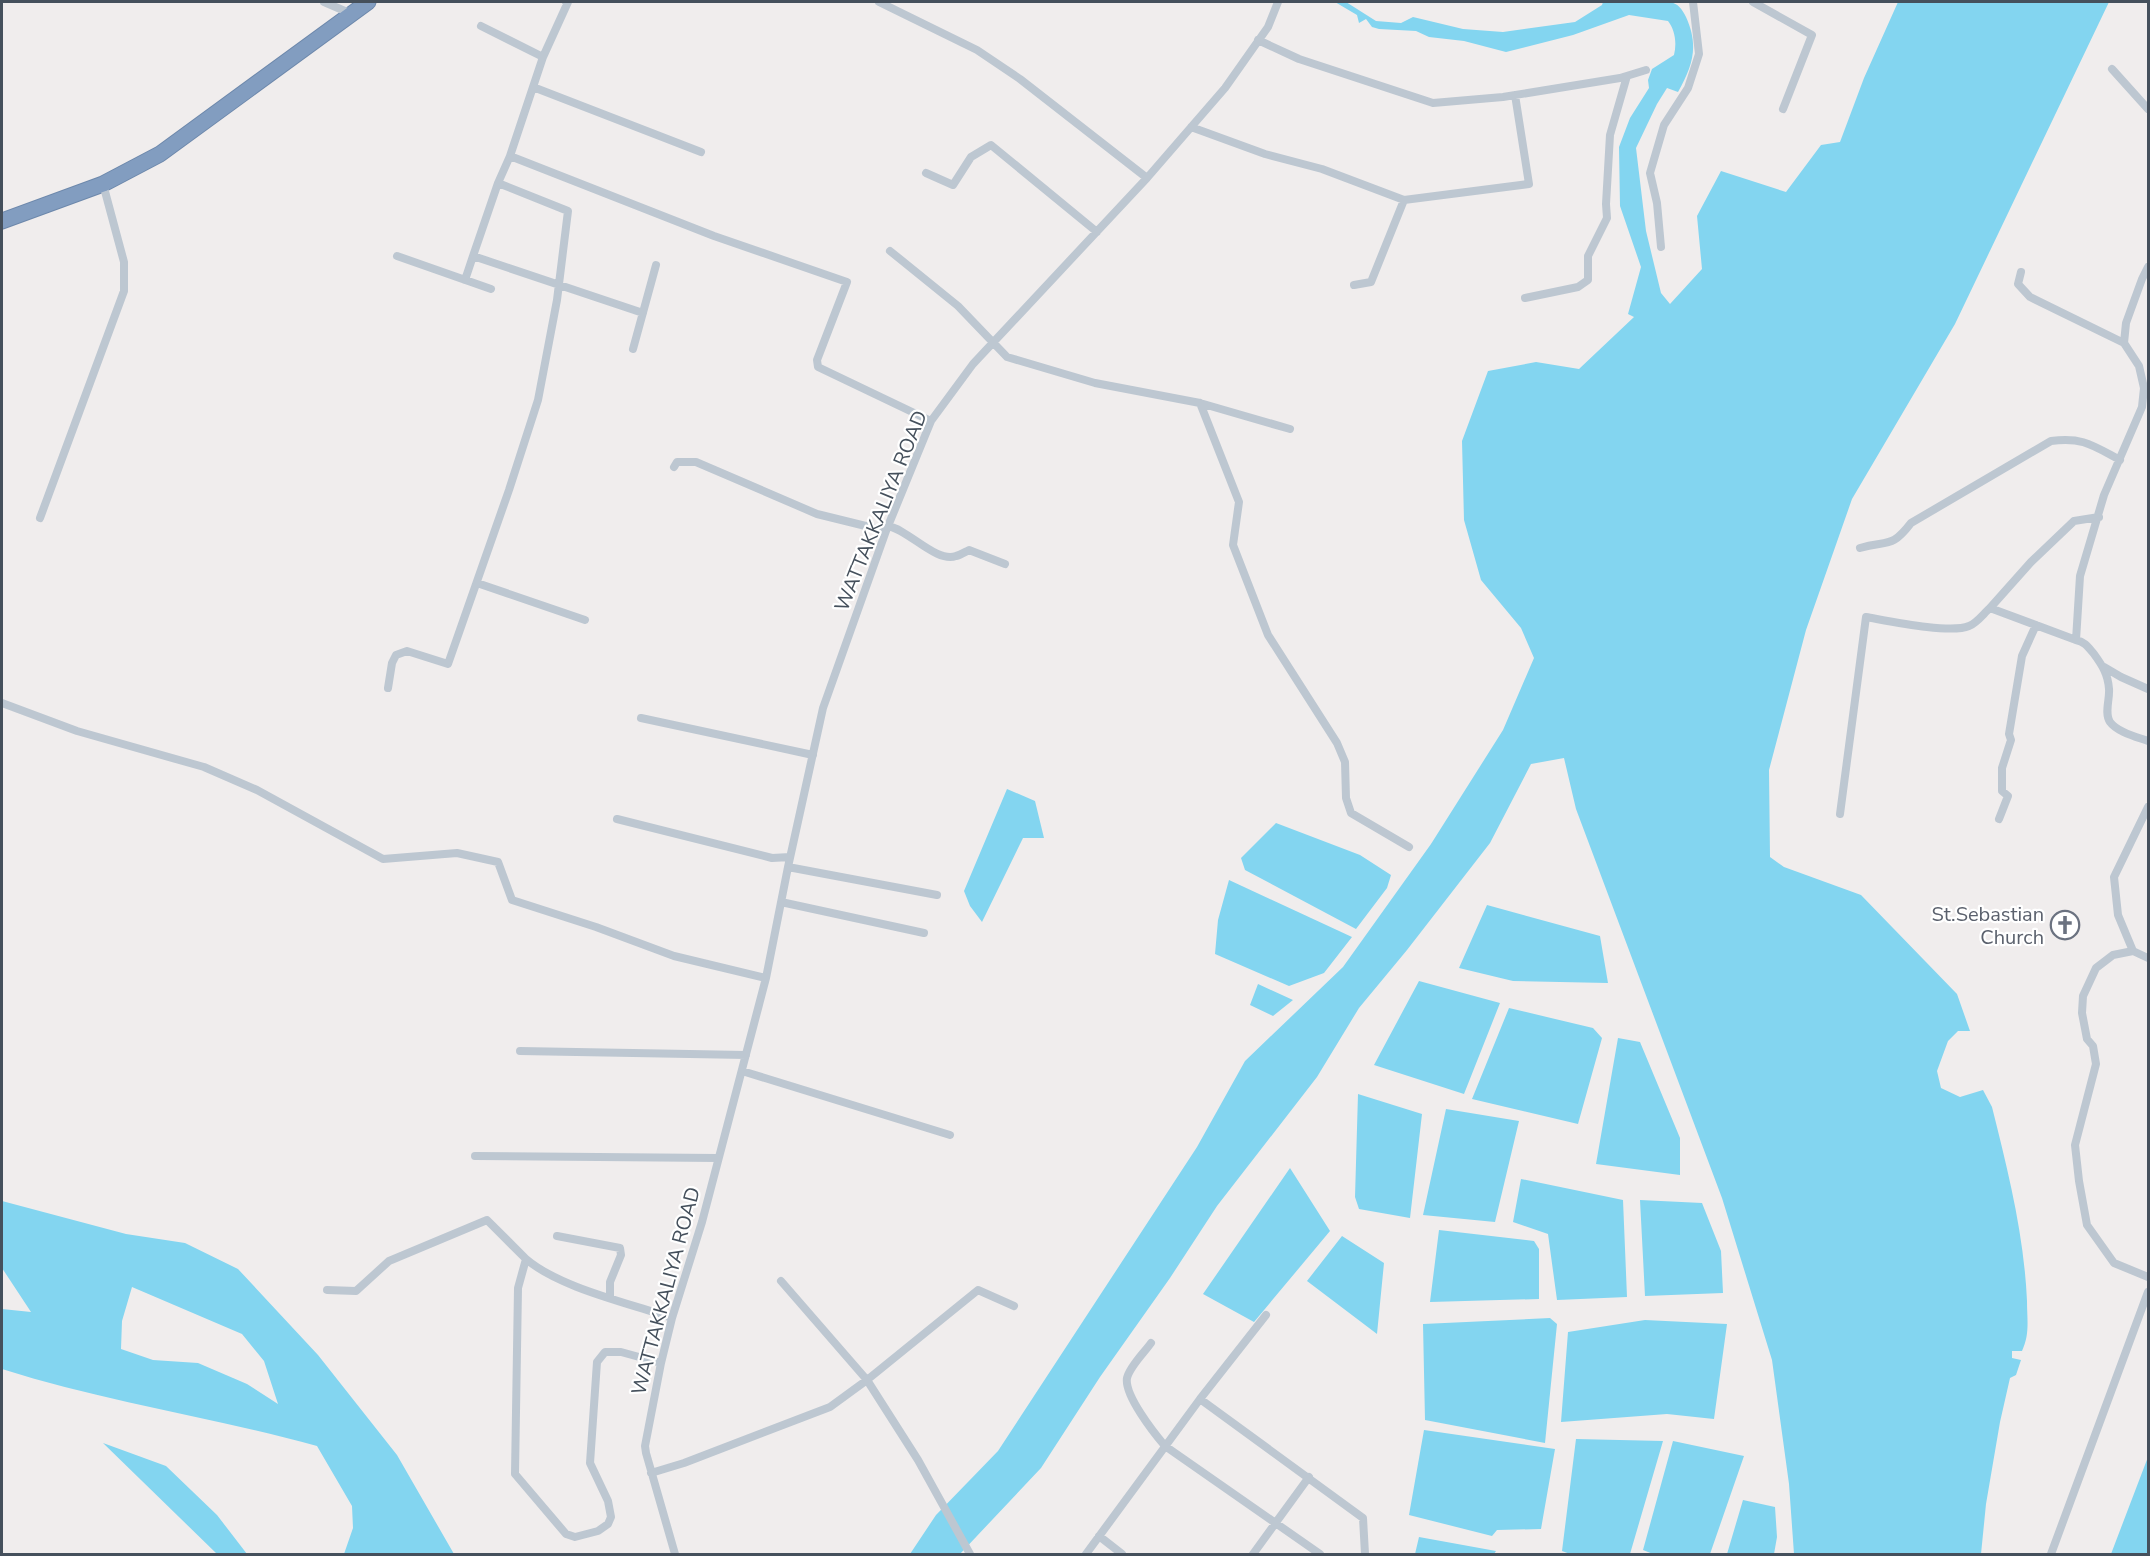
<svg xmlns="http://www.w3.org/2000/svg" width="2150" height="1556" viewBox="0 0 2150 1556" font-family="'Nunito Sans',sans-serif">
<rect width="100%" height="100%" fill="#f0eded"/>
<path fill="#83d5f0" fill-rule="evenodd" d="M1335 2H1346L1376 21 1401 23 1413 17 1463 29 1503 32 1575 22 1602 5 1603 2C1623 2 1649 0 1669 2 1678 3 1682 9 1686 17 1699 46 1693 65 1678 92L1667 88 1657 104 1636 148 1646 231 1661 293 1670 304 1702 269 1697 216 1721 171 1786 192 1821 145 1840 142 1864 78 1898 2H2109L1955 324 1852 499 1806 630 1769 770 1770 857 1784 867 1861 895 1957 994 1970 1031H1958L1948 1041 1937 1071 1941 1088 1960 1097 1983 1090 1992 1107C2008 1171 2024 1234 2027 1301 2027 1320 2030 1334 2022 1351H2012V1358L2021 1360 2016 1375 2010 1378 2000 1422 1986 1504 1981 1554H1794L1789 1484 1772 1360 1722 1198 1576 809 1564 758 1531 764 1490 843 1407 950 1359 1008 1317 1077 1217 1206 1170 1278 1100 1377 1041 1468 960 1554H910L936 1515 998 1451 1197 1147 1245 1061 1343 967 1431 844 1503 730 1534 658 1521 628 1481 580 1464 520 1462 441 1488 371 1536 362 1579 369 1634 317 1628 314 1641 267 1620 206 1619 147 1630 118 1649 88 1648 80 1652 69 1674 55C1677 43 1675 30 1668 21L1629 15 1573 35 1506 52 1464 41 1429 37 1416 31 1379 29 1372 27 1366 19 1359 23 1357 15Z
M1007 789 1035 801 1044 838H1023L982 922 970 906 964 891Z
M1276 823 1360 855 1391 875 1387 888 1356 929 1245 870 1241 858Z
M1229 880 1352 937 1324 973 1289 986 1215 954 1218 920Z
M1487 905 1600 936 1608 983 1513 981 1459 968Z
M1419 981 1500 1003 1464 1094 1374 1065Z
M1258 984 1293 1000 1273 1016 1250 1005Z
M1509 1008 1593 1028 1602 1038 1578 1124 1472 1099Z
M1618 1038 1640 1042 1680 1138V1175L1596 1164Z
M1358 1094 1422 1114 1410 1218 1359 1209 1355 1197Z
M1446 1109 1519 1121 1495 1222 1423 1215Z
M1290 1168 1330 1231 1254 1322 1203 1294Z
M1521 1179 1623 1200 1627 1297 1557 1300 1548 1234 1513 1222Z
M1640 1200 1702 1203 1721 1251 1723 1293 1645 1296Z
M2 1201 126 1234 185 1243 238 1269 318 1355 397 1455 454 1554H344L353 1528 352 1506 317 1446C213 1417 105 1402 2 1369V1309L31 1312 2 1268ZM132 1287 242 1334 264 1361 278 1404 247 1384 198 1363 153 1360 121 1349 122 1321Z
M1439 1230 1534 1241 1539 1249V1299L1430 1302Z
M1342 1236 1384 1263 1377 1334 1307 1281Z
M1550 1318 1557 1324 1545 1443 1425 1420 1423 1324Z
M1645 1320 1727 1324 1714 1419 1667 1414 1561 1422 1568 1332Z
M1424 1430 1555 1449 1541 1529 1497 1530 1492 1536 1409 1515Z
M1576 1439 1663 1441 1630 1554H1570L1562 1551Z
M1673 1441 1744 1456 1710 1554H1653L1643 1550Z
M103 1443 166 1466 217 1515 247 1554H217Z
M2148 1457V1554H2111Z
M1743 1500 1775 1507 1777 1537 1774 1554H1727Z
M1419 1537 1496 1551 1494 1554H1415Z"/>
<g fill="none" stroke-linecap="round" stroke-linejoin="round">
<g stroke="#6d88ab" stroke-width="17">
<path id="highway" d="M2 221 103 184 160 154 368 2"/>
</g>
<path stroke="#bdc7d1" stroke-width="8" d="M324 2 352 14
M566 2H568L543 57 510 156 498 183 473 256 643 313
M879 2 977 50 1020 79 1147 178
M1753 2 1812 35 1783 109
M481 26 543 57
M1258 40 1299 59 1433 103 1503 97 1620 78 1646 70
M2112 69 2148 109
M533 87 701 152
M1191 127 1265 154 1322 169 1404 200 1529 184 1515 95
M510 156 714 236 847 282 817 360 818 367 931 421
M926 173 953 185 971 157 991 145 1097 232
M1661 247 1657 203 1650 173 1664 125 1688 88 1699 54 1693 2
M890 251 958 306 1007 357 1095 383 1200 403 1290 429
M397 256 491 289
M2148 267 2142 279 2126 323 2124 343 2139 366 2144 388 2142 407 2104 495 2080 576 2076 640C2085 642 2088 647 2094 654 2102 665 2108 674 2109 689 2110 699 2104 713 2110 722 2117 732 2137 737 2148 741
M2021 272 2018 284 2030 297 2124 343
M465 280 473 256
M1354 285 1371 282 1404 200
M1525 298 1578 287 1588 280V256L1607 218 1606 204 1610 135 1627 76
M633 349 656 265
M1200 403 1239 502 1233 545 1268 635 1337 743 1345 762 1346 798 1351 813 1409 847
M674 467 677 462H696L817 514 886 531
M40 518 124 291V262L103 184
M888 526C909 530 936 563 956 556 960 555 965 552 969 550L1005 564
M1860 548C1888 540 1891 549 1911 523L2051 441C2083 437 2092 445 2120 460
M477 583 585 620
M1990 608 2031 562 2074 521 2099 517
M2104 667 2121 677 2148 689
M388 688 392 663 396 655 407 651 448 664 509 490 538 400 557 300 568 211 498 183
M2 703 77 731 204 767 257 790 383 859 457 853 498 862 512 900 596 927 674 956 766 978
M641 718 813 755
M2148 807 2114 877 2118 915 2133 951 2148 958
M1840 814 1866 617C1889 621 1950 634 1969 626 1977 623 1984 613 1990 608L2076 640
M617 819 772 858 790 857
M1999 819 2008 796 2002 791V768L2011 740 2009 734 2022 656 2036 625
M788 867 937 895
M781 902 924 933
M2133 951 2113 955 2096 968 2083 996 2082 1013 2087 1039 2093 1046 2096 1064 2075 1145 2079 1181 2087 1225 2114 1263 2148 1277
M520 1051 746 1055
M742 1071 950 1135
M475 1156 718 1158
M557 1236 620 1248 621 1255 610 1282V1297
M781 1281 867 1380 918 1460 970 1554
M327 1290 356 1291 389 1261 487 1220 526 1259
M1151 1343C1144 1353 1130 1366 1127 1378 1124 1395 1154 1433 1165 1446L1320 1554
M661 1363 621 1352H605L597 1362 590 1463 608 1501 611 1517 608 1524 598 1531 575 1537 566 1534 515 1474 518 1288 526 1259C560 1288 629 1303 672 1318
M1200 1399 1363 1518 1365 1554
M651 1473 684 1463 830 1407 867 1380 978 1290 1014 1306
M1099 1536 1122 1554
M675 1554 646 1453 645 1446 661 1363 672 1318 702 1222 766 978 788 867 823 708 886 531 931 421 973 364 1147 178 1225 88 1268 27 1278 2
M1086 1554 1200 1399 1266 1315
M1253 1554 1309 1477
M2051 1554 2148 1292"/>
<use href="#highway" stroke="#829dc0" stroke-width="15"/>
</g>
<defs>
<g id="church-ring" transform="scale(1.5)"><circle r="9.5" fill="#fff" stroke="#6b7280" stroke-width="1.5"/><path d="M-1.2-6h2.4v3.5h3.3v2.4h-3.3V6h-2.4V-.1h-3.3v-2.4h3.3Z" fill="#6b7280"/></g>
</defs>
<g fill-rule="evenodd">
<use href="#church-ring" x="2065" y="925"/>
</g>
<g text-anchor="middle" dominant-baseline="central" stroke-width="4.5" stroke-linejoin="round" paint-order="stroke">
<g font-size="20" fill="#45505c" stroke="#fff">
<text transform="translate(881 511) rotate(-68)">WATTAKKALIYA ROAD</text>
<text transform="translate(666 1291) rotate(-75)">WATTAKKALIYA ROAD</text>
</g>
<g font-size="20" fill="#5b616d" stroke="#fff" text-anchor="end">
<text x="2044" y="914">St.Sebastian<tspan x="2044" dy="23">Church</tspan></text>
</g>
</g>
<rect width="2150" height="1556" fill="none" stroke="#45505c" stroke-width="6"/>
</svg>
